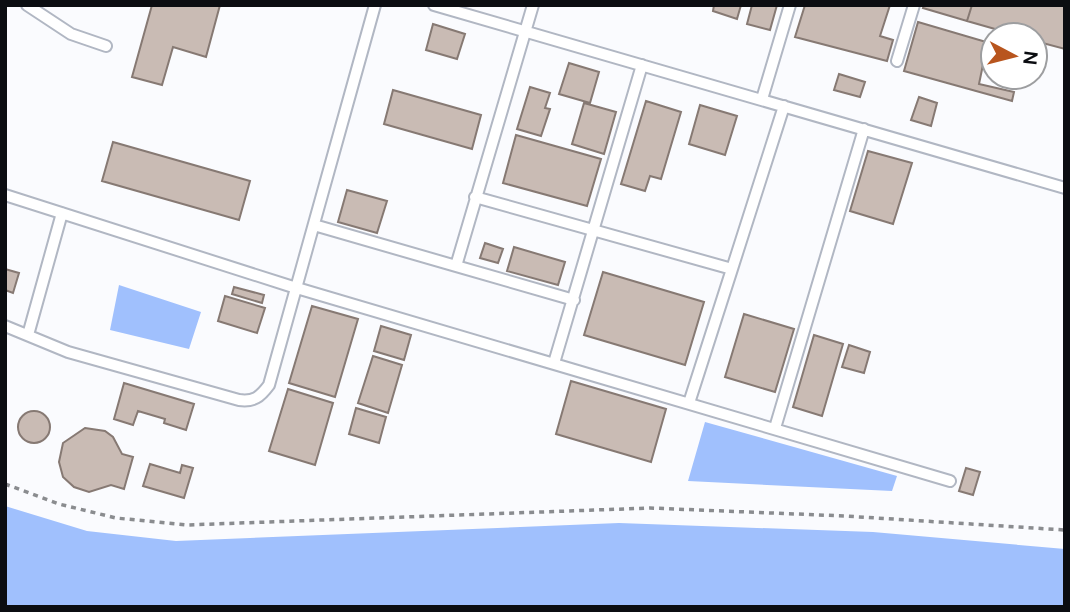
<svg xmlns="http://www.w3.org/2000/svg" width="1070" height="612" viewBox="0 0 1070 612" font-family="'DM Sans',sans-serif">
<rect width="100%" height="100%" fill="#fafbfe"/>
<path fill="#a0c0fd" d="M119 285 201 312 189 349 110 330Z
M705 422 897 476 892 491 688 481Z
M5 506 87 531 176 541 619 523 873 532 1065 549V607H5Z"/>
<path fill="#c9bbb4" stroke="#867973" stroke-width="2" d="M152 5H220L206 57 173 47 162 85 132 77Z
M714 5H741L737 19 713 11Z
M752 5H777L770 30 747 24Z
M805 5H890L880 36 893 40 887 61 795 37Z
M924 5H972L967 21 923 8Z
M972 5H1065V49L1035 41V35H1016L967 21Z
M918 22 993 44V52L986 50 979 84 1014 92 1012 101 904 71Z
M433 24 465 34 457 59 426 50Z
M569 63 599 72 590 103 559 94Z
M839 74 865 82 860 97 834 90Z
M530 87 550 93 545 108 550 109 541 136 517 129Z
M393 90 481 115 472 149 384 124Z
M919 97 937 103 931 126 911 120Z
M646 101 681 112 661 179 650 176 645 191 621 184Z
M584 103 616 112 604 154 572 144Z
M700 105 737 116 725 155 689 144Z
M516 135 601 159 587 206 503 183Z
M113 142 250 181 239 220 102 181Z
M868 151 912 163 893 224 850 211Z
M347 190 387 201 377 233 338 222Z
M485 243 503 249 498 263 480 258Z
M514 247 565 262 558 285 507 271Z
M5 269 19 273 13 293 5 290Z
M603 272 704 302 685 365 584 335Z
M234 287 264 295 262 303 232 294Z
M225 296 265 308 257 333 218 321Z
M312 306 358 319 335 397 289 383Z
M744 314 794 329 775 392 725 377Z
M381 326 411 335 404 360 374 351Z
M814 335 843 344 822 416 793 407Z
M849 345 870 352 864 373 842 367Z
M373 356 402 365 388 413 358 403Z
M571 381 666 409 651 462 556 434Z
M124 383 194 404 186 430 164 423 165 419 138 411 133 425 114 419Z
M288 389 333 403 315 465 269 451Z
M356 408 386 417 379 443 349 434Z
M18 427a16 16 0 1 1 32 0a16 16 0 1 1-32 0Z
M85 428 105 431 113 437 122 454 133 457 124 489 111 485 89 492 74 487 63 477 59 462 63 443Z
M150 464 180 473 182 465 193 468 184 498 143 486Z
M966 468 980 472 973 495 959 491Z"/>
<g fill="none" stroke-linecap="round" stroke-linejoin="round">
<g stroke="#b1b7c3" stroke-width="14">
<path id="service" d="M27 5 71 34 106 46
M434 5 1065 188
M897 61 914 5
M762 99 790 5
M5 195 290 286 950 481
M475 197 732 269 689 403
M314 225 456 266 533 5
M456 266 574 300
M732 269 784 106
M5 326 68 352 239 400C254 402 260 397 269 385L375 5
M28 335 62 213
M554 363 642 65
M775 428 864 129"/>
</g>
<path stroke="#8a8c8f" stroke-width="3.5" stroke-dasharray="5 5" stroke-linecap="butt" d="M5 484 59 504 116 518 186 525 650 508 845 516 1065 530"/>
<use href="#service" stroke="#fff" stroke-width="10"/>
</g>
<rect width="1070" height="612" fill="none" stroke="#0b0d11" stroke-width="14"/>
<g transform="translate(1014 56) rotate(97)"><circle r="33" fill="#ffffff" stroke="#9d9ea0" stroke-width="2"/>
<path d="M0-5L12 26L0 18L-12 26Z" fill="#b8551e"/>
<text y="-10" font-size="19" font-weight="bold" text-anchor="middle" fill="#0b0d11">N</text>
</g>
</svg>
